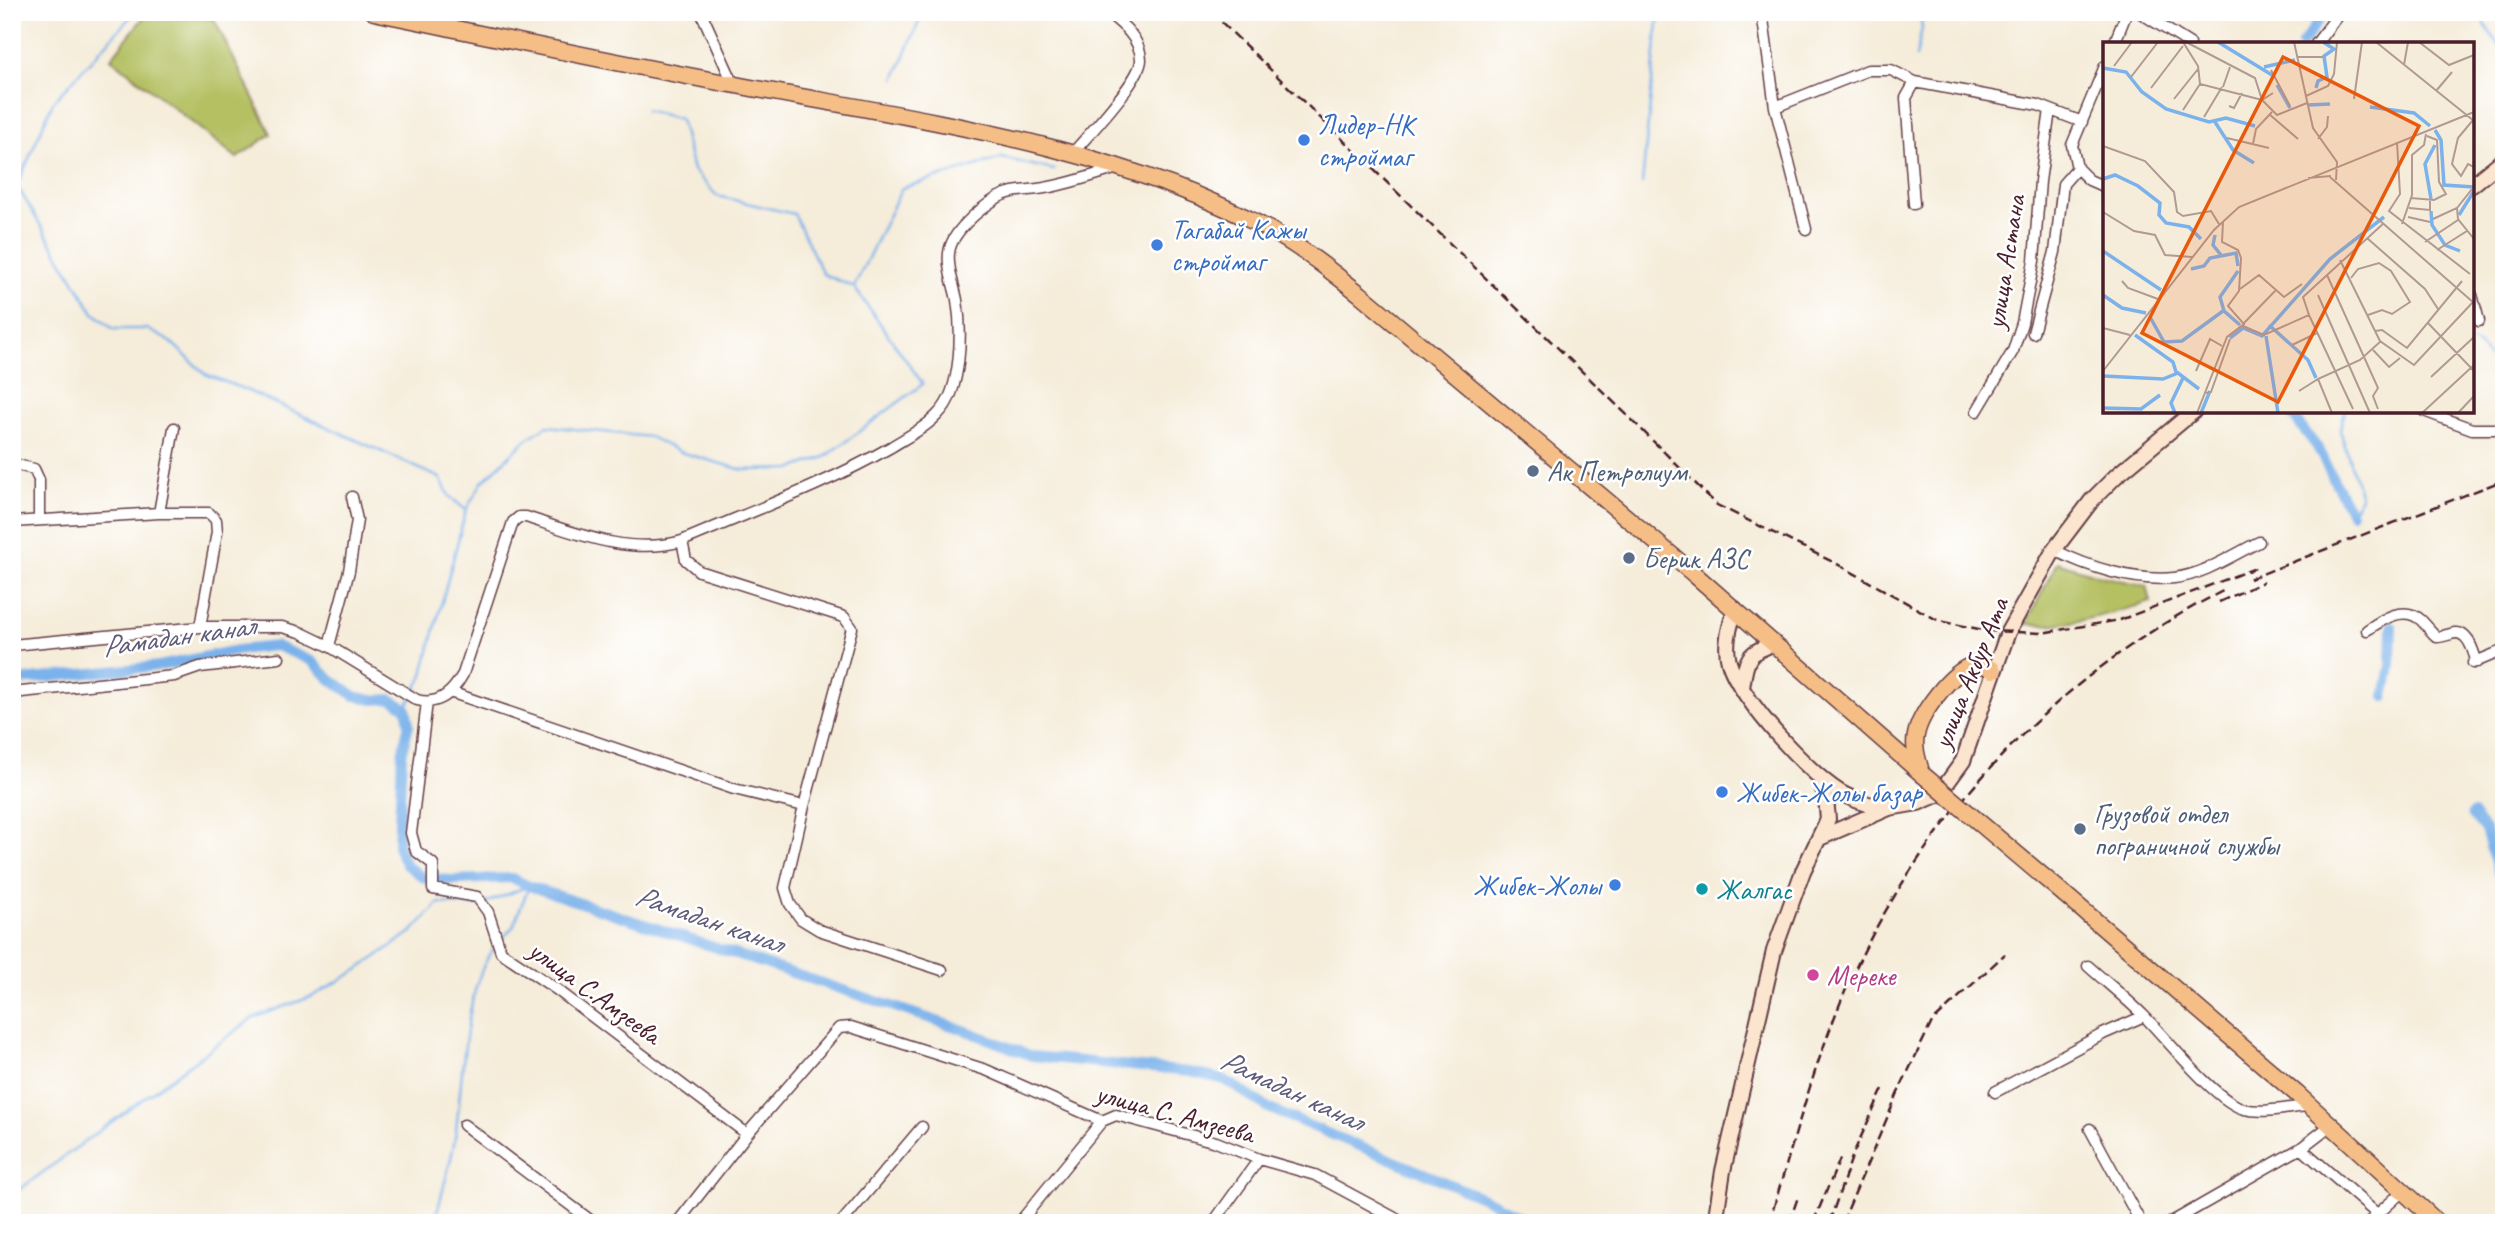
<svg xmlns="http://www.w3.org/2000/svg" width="2516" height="1235" viewBox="0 0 2516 1235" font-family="Caveat,sans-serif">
<rect width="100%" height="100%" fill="#fff"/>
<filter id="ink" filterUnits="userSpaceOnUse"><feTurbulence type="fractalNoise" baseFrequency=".0143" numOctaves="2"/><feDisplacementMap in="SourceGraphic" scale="14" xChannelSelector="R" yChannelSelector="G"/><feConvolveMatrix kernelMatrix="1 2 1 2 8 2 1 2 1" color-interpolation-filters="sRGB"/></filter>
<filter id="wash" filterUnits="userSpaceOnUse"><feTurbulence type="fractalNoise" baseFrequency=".00686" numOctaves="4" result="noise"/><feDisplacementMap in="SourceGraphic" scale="28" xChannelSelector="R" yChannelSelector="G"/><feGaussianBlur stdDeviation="1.57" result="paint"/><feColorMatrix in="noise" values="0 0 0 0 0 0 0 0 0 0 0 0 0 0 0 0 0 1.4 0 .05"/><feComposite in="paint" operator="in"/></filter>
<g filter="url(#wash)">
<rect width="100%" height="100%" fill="#f5ecd9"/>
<path fill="#b4c062" stroke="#7f7046" stroke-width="2" d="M148 12 214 19 271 134 237 158 111 58Z
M2057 562 2101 576 2147 586 2151 602C2111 613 2067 628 2026 624Z"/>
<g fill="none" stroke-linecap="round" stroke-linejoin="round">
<path stroke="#7cb2eb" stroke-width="2.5" d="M135 12 53 102 17 186 93 312 113 329H147L171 342 205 374 246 390 440 478 450 497 466 510
M2477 12 2504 54
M1916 57 1922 28 1920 12
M895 79 923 12
M1642 184 1659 12
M854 287 902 188 1002 158 1054 170
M2472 342 2479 346 2504 373
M2345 411 2340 430 2361 497 2351 513
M406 708 422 678 466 510 482 482 527 439 547 426 650 437 680 452 743 470 791 469 825 457 923 384 854 287 823 274 794 214 717 196 693 170 680 119 645 110
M500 941 513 927 529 886
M12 1195 253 1018 313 996 356 971 413 931 439 903 478 906 529 886
M434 1223C441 1197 449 1170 454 1144 463 1092 462 984 496 946"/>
<path stroke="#7cb2eb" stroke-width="10" d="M2302 44 2325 12
M2289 411 2317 447 2351 513
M12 681 159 666 237 650 276 646 312 661 330 679 355 696 372 700 391 699 406 708 409 724 402 754 398 848 406 865 424 878 453 880 512 878 529 886 964 1030 1032 1056 1190 1072 1225 1080 1270 1109 1486 1199 1533 1223
M2385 697 2391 666 2392 626
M2472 814 2485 830 2504 892"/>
</g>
</g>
<g filter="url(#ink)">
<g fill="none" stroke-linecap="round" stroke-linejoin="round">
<g stroke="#643e45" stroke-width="13">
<path id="minor" d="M701 12 734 85
M1762 12 1775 107 1806 229
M2139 12 2190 44
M2114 44 2127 12
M2316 44 2340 12
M2105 66 2072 145 2077 168 2089 180 2105 187
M1775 107 1868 70H1891L1915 82 2038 105 2082 122
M1072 154C1087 136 1142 79 1141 59 1140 38 1122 24 1107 12
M1914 204 1906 98 1915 82
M2472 295 2479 321
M2033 333 2055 252 2063 184 2077 168
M1977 411 2013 351 2022 323 2034 261 2040 181 2050 110
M2424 411 2472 429H2504
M12 464 34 469 39 480V520
M159 513 174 428
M12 522 159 513H209L216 520 217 532 200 627
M682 541 686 560 699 571 844 617 852 628 804 806 785 888 790 904 801 919 819 930 942 970
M2054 550C2088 567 2134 582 2174 578 2203 575 2233 555 2259 542
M2367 630C2383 619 2404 605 2421 620 2427 626 2431 632 2437 637 2443 637 2449 634 2455 633 2469 632 2473 652 2477 662
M12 645 200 627H282L300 632 329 646 417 700C440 706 453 692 463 674L513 522 519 517H526C575 533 630 556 682 541 752 511 825 485 891 447 907 437 927 427 939 413 962 390 962 330 957 300 954 285 947 268 949 253 951 232 980 209 997 198 1010 190 1024 191 1038 189 1064 186 1090 176 1115 169
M329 646 349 571 357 520 352 497
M2473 663 2504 650
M450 692 734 789 804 806
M12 693 174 676 200 667 279 658
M427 702 411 833 416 851 433 864V889L477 897 488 912 501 952 556 989 747 1134 839 1028 851 1027 986 1070 1102 1121 1116 1115 1216 1142 1259 1159 1315 1175 1404 1223
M2088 966C2107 983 2127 999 2145 1017 2168 1040 2215 1101 2244 1109 2264 1114 2289 1107 2309 1106
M1995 1092 2103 1034 2144 1016
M464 1125 594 1223
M2090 1129 2141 1223
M2301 1148 2377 1214
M677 1223 747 1134
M841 1223 922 1127
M1019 1223 1102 1121
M1213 1223 1259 1159
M2170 1223 2301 1148 2331 1125
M2368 1223 2403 1191"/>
</g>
<g stroke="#643e45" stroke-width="18">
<path id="secondary" d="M2472 185 2504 159
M1735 609C1730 626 1724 644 1729 662 1738 697 1814 781 1847 796 1860 803 1874 806 1888 808
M1742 688C1746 661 1746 652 1774 644
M1822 837 1889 808 1918 803 1939 794 1963 761 2008 632 2054 550 2092 500 2116 476 2194 411
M1715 1223 1723 1171 1774 951 1803 871 1828 819 1826 799 1820 779"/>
</g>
<g stroke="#643e45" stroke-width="19">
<path id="trunk" d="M374 12C495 37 615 63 736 85 914 119 1109 143 1270 230 1302 248 1331 271 1360 294L1694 574 1922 774
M1921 772C1918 760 1913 748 1916 735 1920 713 1951 672 1973 665 1981 663 1987 666 1993 670
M2064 894 2297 1094 2438 1223"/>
</g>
<use href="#minor" stroke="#fff" stroke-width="10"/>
<use href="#secondary" stroke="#fbe5cf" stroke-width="14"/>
<use href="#trunk" stroke="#f6be87" stroke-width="16"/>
<path stroke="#4a1f2b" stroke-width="2.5" stroke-dasharray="10 5" stroke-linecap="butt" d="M1211 12 1625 413 1717 505 1841 566 1939 621 1989 631 2041 633 2120 620 2258 567
M2249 579 2504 480
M2219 602 2263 582
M1769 1223C1793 1144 1814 1063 1847 987 1922 817 2060 671 2227 589
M1789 1223 1798 1197
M1813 1223 1842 1154
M1829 1223 1853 1154 1883 1089
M1842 1223 1900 1088 1932 1022 2005 954"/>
<g stroke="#643e45" stroke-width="19" stroke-linecap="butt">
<path id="trunk-bridge" d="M1922 774 2064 894"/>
</g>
<use href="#trunk-bridge" stroke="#f6be87" stroke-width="16"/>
</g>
</g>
<g fill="#3f7fe0" stroke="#fff" stroke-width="2.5">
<circle cx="1304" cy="140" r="7"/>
<circle cx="1157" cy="245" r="7"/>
<circle cx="1722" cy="792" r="7"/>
<circle cx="1615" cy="885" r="7"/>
</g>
<g fill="#5c6f8a" stroke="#fff" stroke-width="2.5">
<circle cx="1533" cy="471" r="7"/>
<circle cx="1629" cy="558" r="7"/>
<circle cx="2080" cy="829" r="7"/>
</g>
<circle fill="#0f9aa8" stroke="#fff" stroke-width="2.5" cx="1702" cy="889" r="7"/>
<circle fill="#d1479c" stroke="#fff" stroke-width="2.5" cx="1813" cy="975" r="7"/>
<g text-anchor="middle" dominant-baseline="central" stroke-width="5" stroke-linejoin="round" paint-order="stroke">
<g font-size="28" fill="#366cbe" stroke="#fff" text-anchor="start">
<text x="1318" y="124">Лидер-НК<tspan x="1318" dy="32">строймаг</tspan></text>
<text x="1171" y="229">Тагабай Кажы<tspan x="1171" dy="32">строймаг</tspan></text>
<text x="1736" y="792">Жибек-Жолы базар</text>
<text x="1601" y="885" text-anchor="end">Жибек-Жолы</text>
</g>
<g font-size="28" fill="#4a1f2b" stroke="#fff">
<text transform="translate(2005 262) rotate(-81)">улица Астана</text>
<text transform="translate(1970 673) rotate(-68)">улица Акбур Ата</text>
<text transform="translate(595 992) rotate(36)">улица С.Амзеева</text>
<text transform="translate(1175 1113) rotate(15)">улица С. Амзеева</text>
</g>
<g font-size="28" fill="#4e5e75" stroke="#fff" text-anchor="start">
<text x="1547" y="471">Ак Петролиум</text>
<text x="1643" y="558">Берик АЗС</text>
<text x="2094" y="813">Грузовой отдел<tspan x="2094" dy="32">пограничной службы</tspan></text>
</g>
<g font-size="28" fill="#0d838f" stroke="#fff" text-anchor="start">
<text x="1716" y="889">Жалгас</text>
</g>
<g font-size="28" fill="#b23c85" stroke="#fff" text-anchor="start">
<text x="1827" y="975">Мереке</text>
</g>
<g font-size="30" font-style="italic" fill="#5e5a78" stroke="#fff">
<text transform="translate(178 636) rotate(-8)">Рамадан канал</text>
<text transform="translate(709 919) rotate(19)">Рамадан канал</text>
<text transform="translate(1292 1090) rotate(25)">Рамадан канал</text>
</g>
</g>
<g transform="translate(2103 42)">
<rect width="371" height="371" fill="#f5ecd9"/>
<path fill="none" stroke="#7cb2eb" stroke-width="3.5" d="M115 0 169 33M161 25 192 18M0 26 23 30 39 50 63 67 106 80 123 76 152 84M174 43 187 66M213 46 215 39 224 35 221 14 231 7 220 0M205 63 227 62M267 65 311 71 327 84M112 80 130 108 151 121M332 88 338 98 341 143 371 145M0 137 12 133 35 144 57 161 56 173 63 181 86 185 98 197M328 157 322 122 332 103M328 169 329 183 342 203 357 209M356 173 371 149M112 193 110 203 118 213M0 209 58 248M88 227 101 224 107 216 133 211 135 224M135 229 117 255 121 269 137 283M0 253 19 266 43 271M47 275 61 300 79 299 120 269M166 283 205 318 213 336M32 293 70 320 73 330M163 294 175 371M127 296 140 286 159 294 227 217 281 175M0 334 60 337 75 331 96 347M0 366 38 367 57 353M72 371 68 361 80 336M98 371 107 349"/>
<path fill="none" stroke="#b19a93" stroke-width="2" d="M80 0 95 24 97 42 159 58 174 73 204 61M83 0 152 36 159 58 170 51M144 0H169M191 0 210 86 234 120 233 138M273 0 371 79M316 0 346 23 371 13M195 15H220M301 23 305 0M11 24 29 0M168 28 187 64M28 35 55 0M120 45 127 25M48 46 80 4M333 49 349 30M203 54 225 44 231 32 234 0M71 57 95 27M251 57 259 0M126 64 131 66 139 51M80 68 97 42M166 72 195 97M101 75 119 45M370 78 355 96 349 122 358 134 365 122 371 125M124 96 166 106M215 97 224 85 225 74M294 100 297 152 286 169 367 232M150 102 153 87 169 70M0 104 42 119 71 150 74 170 80 174 108 169 116 182M227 135 371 261M205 136 228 134M308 156 331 158 343 152 336 140 334 98 324 94M306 166 327 168V158M354 166 355 177 371 197M0 170 31 189 52 193 62 213 89 215M305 175 327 180M330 177 354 166 369 147M299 182 309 153V113L321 103 323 92M264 196 322 247 335 267M322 200 355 178M334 208 364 189M237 218 277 299 311 323 370 260M224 233 275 346 270 354 275 367M248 236 255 227 276 221 288 229 307 260 289 272 279 268 265 273M19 239 25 246 55 257M137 247 156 233 181 255 199 242M215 253 267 371M206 273 250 367M324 280 371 329M141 281 173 248M140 284 161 293 206 273 200 255 281 181M0 286 27 293M272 289 279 288 304 306 359 239M189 303 214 291M270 308 286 325 297 316M0 329 111 188 136 165 371 70M93 329 107 297 119 304M328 335 371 295M196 349 215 337M103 351 108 350 127 297M94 371 124 295 141 282 125 264 136 249 138 216 135 208 119 200 120 180M229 371 215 337 257 318 278 299M319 371 371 323M355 371 371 354"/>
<path fill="#e8590c" fill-opacity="0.15" stroke="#e8590c" stroke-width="3.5" d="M180 15 316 84 175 360 39 291Z"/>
<rect width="371" height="371" fill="none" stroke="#4a1f2b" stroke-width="3.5"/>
</g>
<rect width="2516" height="1235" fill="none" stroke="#fff" stroke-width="42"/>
</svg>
